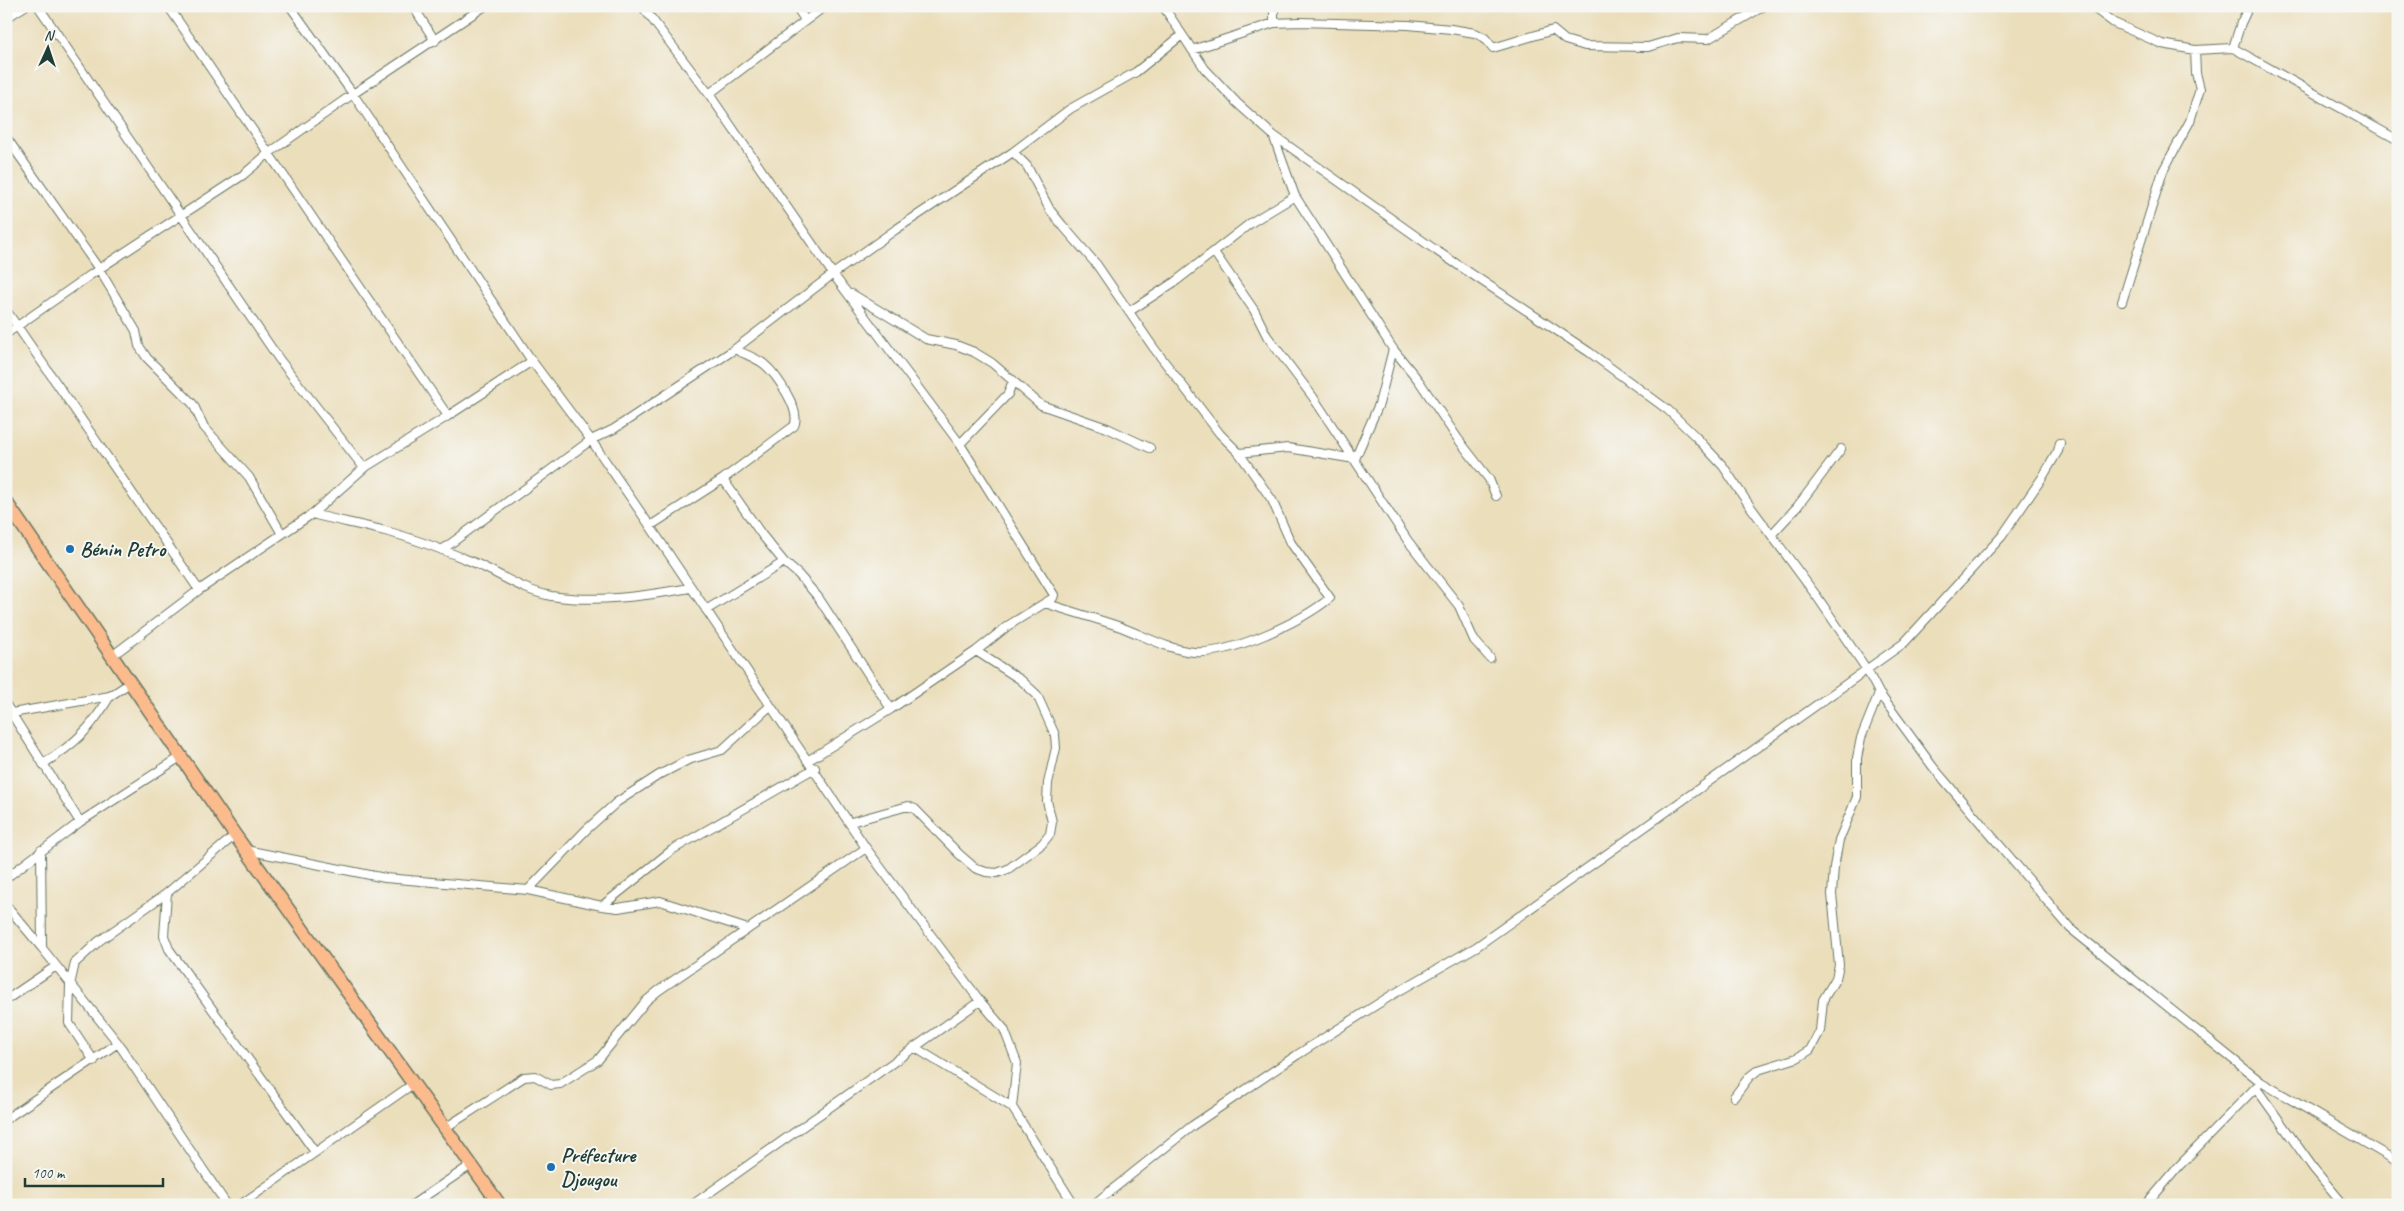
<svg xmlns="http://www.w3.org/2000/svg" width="2404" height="1211" viewBox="0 0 2404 1211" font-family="Caveat,sans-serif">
<rect width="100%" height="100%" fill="#f6f6f2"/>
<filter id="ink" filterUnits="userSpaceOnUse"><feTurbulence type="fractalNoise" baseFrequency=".02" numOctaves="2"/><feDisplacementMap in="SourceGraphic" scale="10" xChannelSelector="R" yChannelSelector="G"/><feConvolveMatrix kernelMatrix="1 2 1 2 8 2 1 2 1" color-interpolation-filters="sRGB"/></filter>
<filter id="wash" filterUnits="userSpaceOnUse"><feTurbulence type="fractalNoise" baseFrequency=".0096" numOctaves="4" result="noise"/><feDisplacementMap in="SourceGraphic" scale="20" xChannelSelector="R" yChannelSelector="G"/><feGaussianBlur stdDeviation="1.12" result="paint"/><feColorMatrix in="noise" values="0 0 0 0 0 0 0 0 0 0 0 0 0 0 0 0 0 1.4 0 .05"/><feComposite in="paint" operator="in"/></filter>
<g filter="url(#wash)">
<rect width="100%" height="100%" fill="#ebdebb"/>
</g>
<g filter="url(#ink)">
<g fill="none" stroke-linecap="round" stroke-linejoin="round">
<g stroke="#667563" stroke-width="10">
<path id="minor" d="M38 6 279 359 364 468
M168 6 448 416
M290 6 353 94 532 361 591 440 650 526 866 848 980 1001 692 1205
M413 6 435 41
M642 6 709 94 833 274 960 444 1054 595 1053 598 1009 625 976 651 891 709 809 760
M796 6 805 20
M1163 6 1205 69 1237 103 1273 135 1437 251 1589 352 1668 410 1694 435 1723 466 1747 502 1818 598 1867 670 1879 693 1933 767 2070 928 2261 1082 2398 1162
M1274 6V23
M2091 6 2114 23 2162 44 2195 50 2233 48 2398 140
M6 18 25 6
M2233 48 2241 23 2249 6
M1192 50 1274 23 1299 22 1408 25 1451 29 1475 33 1485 38 1493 48 1553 30 1565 40 1585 46 1648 47 1678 38 1708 39 1764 6
M709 94 825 6
M1273 135 1295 196 1393 349 1419 381 1458 439 1489 479 1496 496
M6 137 99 269 136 331 139 346 147 358 193 404 204 427 249 477 282 534
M1013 152 1027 166 1050 210 1063 226 1097 265 1153 347 1220 434 1239 453 1272 500 1291 543 1330 598C1302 621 1231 655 1194 652 1168 650 1143 635 1118 626 1094 618 1069 611 1045 603
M1214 252 1254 310 1267 336 1313 397 1408 541 1459 606 1474 640 1490 658
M852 294 926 339 956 345 974 352 992 363 1041 405 1107 428 1150 448
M2122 302 2163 171 2190 121 2200 89 2196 73 2195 50
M6 310 199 590
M1130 311 1176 281 1252 222 1295 196
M6 334 99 269 243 175 269 153 353 94 485 6
M960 444 1008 394 1013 380
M1239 453 1288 448 1355 459
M1355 459 1379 404 1393 349
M723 479 762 535 784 562 798 574 818 597 891 709
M312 514C336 520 361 525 385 531 413 538 441 549 468 560 496 571 520 590 551 596 596 603 645 596 690 588
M650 526 723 479 794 426C802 411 776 374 764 364 756 358 744 354 735 349
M1772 534 1797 507 1841 449
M442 550 591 440 614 429 735 349 833 274 895 230 1013 152 1070 109 1136 72 1182 35
M706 610 784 562
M112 656 199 590 312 514 364 468 448 416 532 361
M6 705 80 822
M12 713 110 696 130 683
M43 764C76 743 90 730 110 696
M851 822 908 806 915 809 959 854 975 868 986 872 997 873 1008 869 1042 844 1050 834 1052 822 1047 801 1048 783 1056 748 1055 735 1037 695 1021 680 976 651
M41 850 42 948 118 1043 227 1205
M246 850 385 878 528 890 602 906 618 908 660 901 748 929
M6 878 80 822 182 756
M528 890 586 830 617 802 659 775 688 760 722 750 770 706
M167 893 164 936 169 949 315 1152
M6 905 42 948
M602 906 672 850 815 768
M6 1000 56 966
M980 1001 1004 1029 1017 1063 1012 1107
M914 1047 1012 1107 1074 1205
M94 1061 69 1023 70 985 75 963 99 941 167 893 235 835
M2256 1088 2314 1169 2344 1205
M1734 1097 1749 1077 1758 1070 1797 1058 1810 1050 1820 1031 1823 1000 1836 978 1839 965 1832 894 1834 867 1839 840 1857 797V758L1861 738 1879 693
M6 1119 118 1043
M445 1128 524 1077 535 1076 551 1085 560 1084 598 1060 646 1001 658 991 866 848
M240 1205 413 1084
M412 1205 471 1165
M1093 1205 1192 1126 1297 1055 1392 995 1476 947 1904 643 2002 536 2042 478 2058 451 2060 443
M2146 1205 2179 1166 2261 1082"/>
</g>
<g stroke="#667563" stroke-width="15">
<path id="primary" d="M6 502 235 835 500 1205"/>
</g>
<use href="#minor" stroke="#fff" stroke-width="8"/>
<use href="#primary" stroke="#fbbb8c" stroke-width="12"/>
</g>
</g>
<g fill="#1f6fb2" stroke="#f6f6f2" stroke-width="2">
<circle cx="70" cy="549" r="5"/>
<circle cx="551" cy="1167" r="5"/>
</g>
<g text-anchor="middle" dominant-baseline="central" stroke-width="4" stroke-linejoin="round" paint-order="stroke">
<g font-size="21" font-weight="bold" fill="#1f3d34" stroke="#f6f6f2" text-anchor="start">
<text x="80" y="549">Bénin Petro</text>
<text x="561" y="1155">Préfecture<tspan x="561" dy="24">Djougou</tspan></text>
</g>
</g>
<rect width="2404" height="1211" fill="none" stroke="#f6f6f2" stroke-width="25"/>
<g transform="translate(48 48) rotate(3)" stroke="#f6f6f2" stroke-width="4" paint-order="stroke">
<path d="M0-4L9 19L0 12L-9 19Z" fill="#1f3d34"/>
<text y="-8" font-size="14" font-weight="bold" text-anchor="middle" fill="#1f3d34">N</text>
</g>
<path d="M25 1178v8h138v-8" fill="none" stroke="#1f3d34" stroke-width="2.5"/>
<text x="32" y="1178" font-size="15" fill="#1f3d34" stroke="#f6f6f2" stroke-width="4" paint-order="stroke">100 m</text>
</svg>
